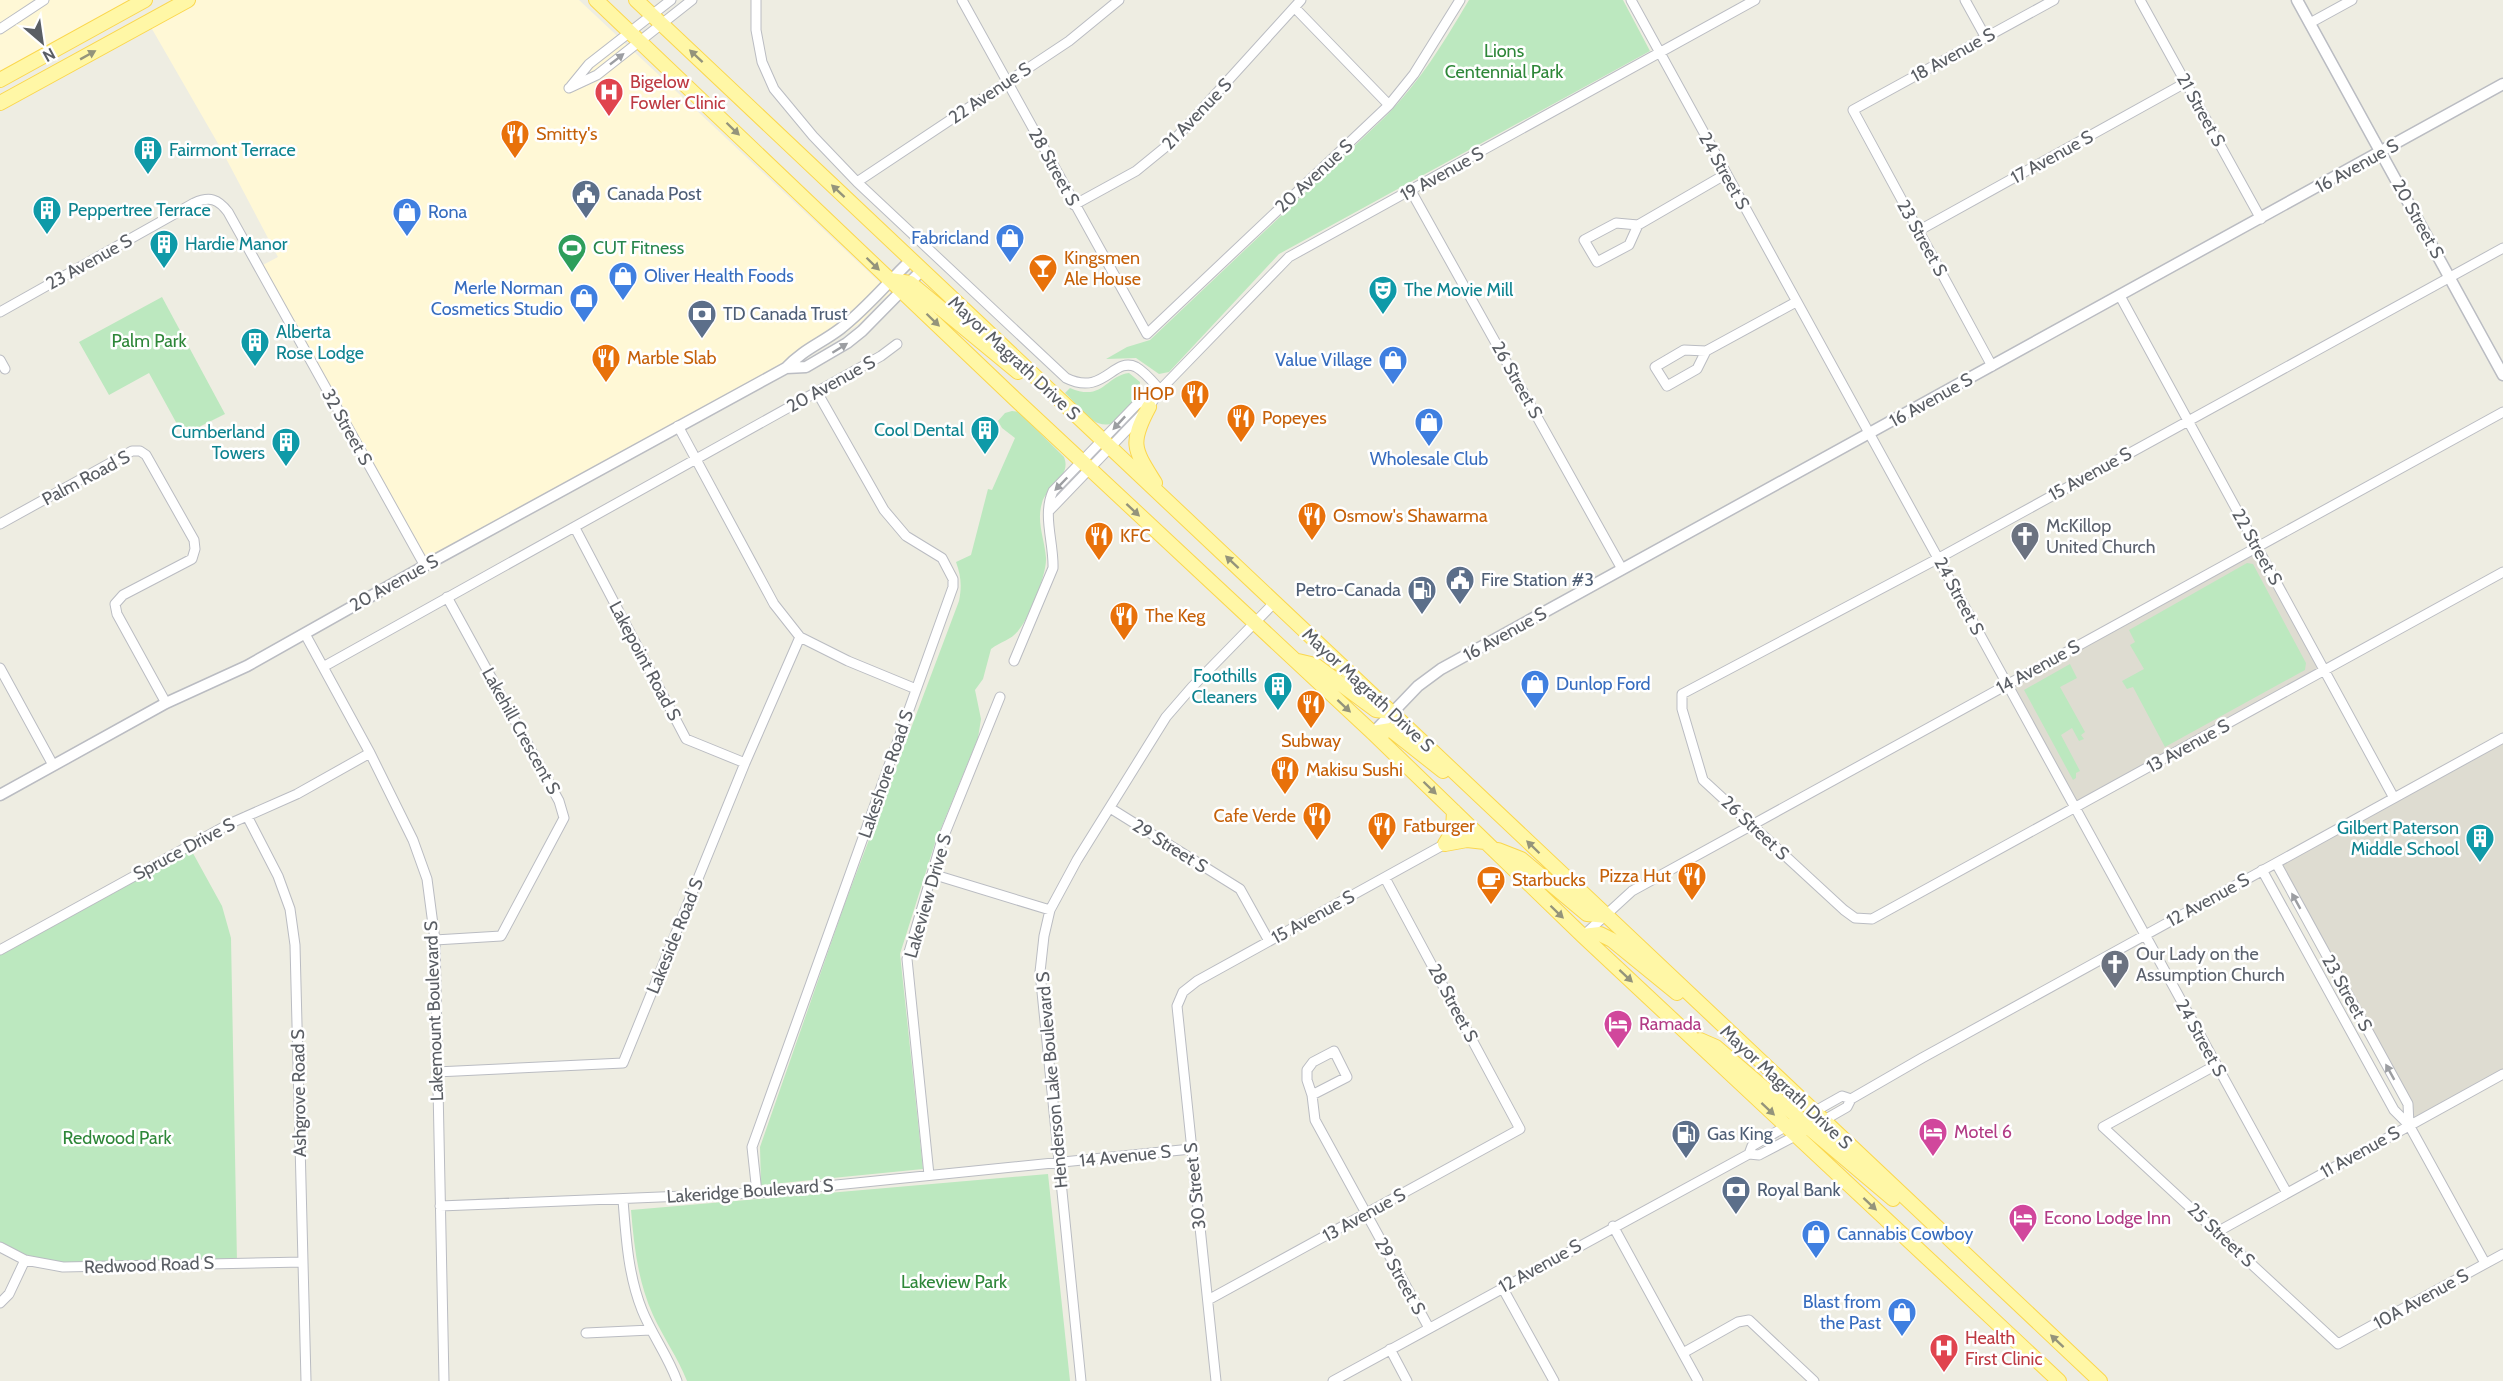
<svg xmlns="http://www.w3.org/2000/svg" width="2503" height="1381" viewBox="0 0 2503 1381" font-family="Cabin,sans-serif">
<rect width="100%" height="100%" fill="#eeede2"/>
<path fill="#fff8d6" d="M0 0H145L0 80Z
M188 0H579L891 293 881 300 861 322 830 344 425 566 259 267 278 257 220 147 148 22Z"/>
<path fill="#dedcd1" d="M2256 546 2326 670 2075 807 2007 684Z
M2503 738V1074L2409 1125 2408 1104 2276 863Z"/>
<path fill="#bce8bf" d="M1469 0H1623L1650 51 1279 254 1169 372 1159 374 1136 358 1106 359 1127 347 1150 340 1385 117C1422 79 1442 45 1469 0Z
M162 297 225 414 183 435 149 373 109 395 79 342Z
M1129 373 1140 382 1139 394 1113 423C1093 431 1078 405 1065 393L1070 388C1103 402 1105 376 1129 373Z
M1012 411 1019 412 1064 457C1072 477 1047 485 1042 503 1036 522 1045 540 1046 558 1047 574 1029 619 1018 631 1011 640 1000 642 991 649L983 679 975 690 981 719 978 738 935 843 900 954 923 1169 761 1185 760 1147 844 906 959 601C962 586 961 576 956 562L971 555 988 489 992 490 1015 438 1002 428 998 421 1005 413Z
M2247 563 2253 564 2306 663 2305 670 2165 747 2133 687 2127 689 2122 681 2144 669 2130 645 2135 642 2129 630Z
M2070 664 2077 678 2060 687 2085 732 2081 735 2084 739 2079 741 2072 728 2061 735 2080 771 2076 773V778L2073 780 2024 690Z
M189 846 222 906 231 938 237 1263 63 1267 25 1260 0 1247V950Z
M1048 1174 1070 1381H687C678 1358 663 1337 653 1315 638 1282 634 1246 631 1210Z"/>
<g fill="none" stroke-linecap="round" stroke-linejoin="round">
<g stroke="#babcc2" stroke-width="11">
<path id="minor" d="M756 0V30L762 62 774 89 813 136 857 182 1066 378C1104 397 1113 356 1136 367 1145 372 1153 382 1160 390
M962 0 1147 334 1389 105 1414 74 1460 0
M1631 0 2287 1193
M1965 0 1986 38
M2140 0 2261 219
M1295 8 1389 105
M2310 23 2352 0
M0 29 44 0
M571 86 589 64 671 0
M569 88 597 75 692 0
M857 182 1069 41 1119 0
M1411 191 1622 569
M1074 205 1136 171 1174 140 1301 0
M1638 225 1629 245 1597 262 1584 240 1616 223 1638 225 1726 174
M1918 231 2185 83
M2503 248 1939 558 1682 694V709L1703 780 1844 910 1855 918 1872 919 2503 572
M2120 296 2394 798
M0 312 194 203C210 196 218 199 228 212L425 566
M1706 351 1697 369 1667 386 1655 367 1684 350 1706 351 1796 302
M0 360 5 369
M1992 366 1853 110 2054 0
M678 426 774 604 800 637 848 661 916 689
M1050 510 1149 407 1160 390 1289 257 1755 0
M0 524 132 451H140L146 455 194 540 195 549 192 559 123 595 115 604 117 614 166 703
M575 528 686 739 745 763
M305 634 370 753 413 840 427 879 435 940 444 1381
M1014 661 1053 568C1054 543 1042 515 1053 491L1136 405 1156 392
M323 667 881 356 897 344
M0 668 53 765
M1110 808 1240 889 1269 941
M247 816 278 876 290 909 295 945 306 1381
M2276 863 2408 1104 2409 1125
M2262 870 2394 1110 2409 1125 2485 1263
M932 874 1050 910
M1584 935 1632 891 2503 412
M435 940 501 936 564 818 559 801 447 597
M0 950 229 824 297 794 370 753
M2216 1065 2103 1127 2338 1344 2503 1254
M436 1072 623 1063 745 763 800 637
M1312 1095 1347 1077 1334 1051 1313 1062 1307 1070V1080L1312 1095 1315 1120 1429 1328
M1810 1114 1842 1096 1851 1099
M1819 1123 1847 1107 1851 1099 1922 1058 2503 738
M1749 1154 1752 1146 1790 1124
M929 1175 907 959 941 843 1000 697
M757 1193 752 1147 953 587V579L942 558 906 536 884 510 817 392
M623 1200C626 1237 628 1275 642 1310 652 1335 668 1356 677 1381
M440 1206 757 1193 1191 1149
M1613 1226 1698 1381
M2217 1232 2503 1074
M0 1247 25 1260 63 1267 303 1262
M1502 1287 1554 1381
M1208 1300 1520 1129 1385 878
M0 1303 9 1294 25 1260
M586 1333 651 1330
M1390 1349 1407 1381
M1683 1353 1738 1322 1749 1320 1814 1381
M1081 1381 1040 972 1044 936 1050 910 1077 860 1166 717 1192 687 1275 602
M1216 1381 1177 1006 1183 992 1197 981 1445 844
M1333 1381 1749 1154 1759 1155 1799 1134"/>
</g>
<g stroke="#babcc2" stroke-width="13">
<path id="tertiary" d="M2297 0 2503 375
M786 368 806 367 847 343 862 331 922 270
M1373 733 1418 686 1441 669 2503 84
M0 795 166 703 247 666 437 559 786 368C804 349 820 344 840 329 866 309 887 283 911 260"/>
</g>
<g stroke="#fbd74e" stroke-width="16">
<path id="primary" d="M596 0 1014 398 1373 733 1583 936 2059 1381
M636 0 2100 1381
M0 80 145 0
M0 103 188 0
M890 280 910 283 1018 372
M1149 407C1129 444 1134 449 1155 483
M1298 661 1315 665 1376 710 1392 712
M1373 733 1391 730 1443 771
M1445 844 1467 840 1485 842
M1445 844 1453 831 1454 811
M1498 850 1521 859 1587 914 1606 916
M1583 936 1600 934 1612 940 1677 993
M1700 1040 1716 1047 1800 1119 1815 1120
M1786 1126 1809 1128 1893 1199"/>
</g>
<use href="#minor" stroke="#fff" stroke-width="9"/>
<use href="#tertiary" stroke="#fff" stroke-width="10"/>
<use href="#primary" stroke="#fff7a6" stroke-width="14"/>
</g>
<defs><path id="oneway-solid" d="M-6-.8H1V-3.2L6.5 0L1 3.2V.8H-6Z" transform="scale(1.5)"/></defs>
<g fill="#94947b">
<use href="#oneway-solid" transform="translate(88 55) rotate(-29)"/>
<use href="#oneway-solid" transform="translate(696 56) rotate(-137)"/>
<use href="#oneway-solid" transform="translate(733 129) rotate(44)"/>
<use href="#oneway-solid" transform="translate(838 191) rotate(-137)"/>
<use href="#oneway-solid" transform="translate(873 264) rotate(44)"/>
<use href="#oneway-solid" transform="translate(933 320) rotate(44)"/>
<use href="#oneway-solid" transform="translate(1133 510) rotate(43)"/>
<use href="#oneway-solid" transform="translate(1232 562) rotate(-137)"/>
<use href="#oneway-solid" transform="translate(1344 706) rotate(43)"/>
<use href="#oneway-solid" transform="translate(1430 788) rotate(44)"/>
<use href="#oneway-solid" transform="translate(1533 847) rotate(-136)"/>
<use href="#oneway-solid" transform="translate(1557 912) rotate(44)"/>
<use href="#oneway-solid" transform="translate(1626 976) rotate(43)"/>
<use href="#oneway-solid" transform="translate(1768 1109) rotate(43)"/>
<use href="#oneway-solid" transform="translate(1870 1204) rotate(43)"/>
<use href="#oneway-solid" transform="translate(2057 1341) rotate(-137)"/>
</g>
<g fill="#9c9ea2">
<use href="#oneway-solid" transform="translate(617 59) rotate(-38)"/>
<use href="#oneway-solid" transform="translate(840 348) rotate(-32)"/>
<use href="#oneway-solid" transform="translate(1119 423) rotate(133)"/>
<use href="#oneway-solid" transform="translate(1061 484) rotate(134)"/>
<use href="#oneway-solid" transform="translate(2296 901) rotate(-119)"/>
<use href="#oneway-solid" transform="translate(2390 1072) rotate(-119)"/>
</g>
<defs>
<g id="hospital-pin" transform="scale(1.5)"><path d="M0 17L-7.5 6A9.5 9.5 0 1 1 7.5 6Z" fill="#e0444e" stroke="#fff"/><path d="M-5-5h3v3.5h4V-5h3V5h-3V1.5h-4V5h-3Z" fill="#fff"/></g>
<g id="restaurant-pin" transform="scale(1.5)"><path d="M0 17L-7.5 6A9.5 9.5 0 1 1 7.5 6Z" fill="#e8710a" stroke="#fff"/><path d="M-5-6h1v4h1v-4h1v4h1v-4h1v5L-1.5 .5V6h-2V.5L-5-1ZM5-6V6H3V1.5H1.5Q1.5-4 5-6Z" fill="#fff"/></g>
<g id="building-pin" transform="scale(1.5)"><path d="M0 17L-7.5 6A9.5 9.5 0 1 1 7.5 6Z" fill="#0f9aa8" stroke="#fff"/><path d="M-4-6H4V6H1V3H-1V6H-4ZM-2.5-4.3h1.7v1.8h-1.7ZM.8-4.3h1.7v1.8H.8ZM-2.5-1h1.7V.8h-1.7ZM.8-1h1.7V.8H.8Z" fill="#fff"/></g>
<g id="civic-pin" transform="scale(1.5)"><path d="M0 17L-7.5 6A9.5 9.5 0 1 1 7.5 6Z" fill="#5c6f8a" stroke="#fff"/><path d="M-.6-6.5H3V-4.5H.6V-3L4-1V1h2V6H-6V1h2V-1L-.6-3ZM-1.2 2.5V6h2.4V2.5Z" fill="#fff"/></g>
<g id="shop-pin" transform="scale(1.5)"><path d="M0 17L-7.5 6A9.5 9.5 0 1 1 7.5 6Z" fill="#3f7fe0" stroke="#fff"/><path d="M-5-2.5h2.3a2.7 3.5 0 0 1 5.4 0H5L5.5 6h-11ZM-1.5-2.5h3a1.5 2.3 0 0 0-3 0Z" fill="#fff"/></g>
<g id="stadium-pin" transform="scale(1.5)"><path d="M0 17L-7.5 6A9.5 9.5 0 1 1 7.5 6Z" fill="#2e9e5b" stroke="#fff"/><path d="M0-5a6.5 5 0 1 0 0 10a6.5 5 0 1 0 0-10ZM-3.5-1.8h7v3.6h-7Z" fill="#fff"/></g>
<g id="bar-pin" transform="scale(1.5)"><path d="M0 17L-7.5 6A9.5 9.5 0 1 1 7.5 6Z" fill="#e8710a" stroke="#fff"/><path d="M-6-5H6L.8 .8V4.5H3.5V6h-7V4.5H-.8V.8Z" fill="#fff"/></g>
<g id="theatre-pin" transform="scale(1.5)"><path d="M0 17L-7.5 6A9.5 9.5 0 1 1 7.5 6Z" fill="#0f9aa8" stroke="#fff"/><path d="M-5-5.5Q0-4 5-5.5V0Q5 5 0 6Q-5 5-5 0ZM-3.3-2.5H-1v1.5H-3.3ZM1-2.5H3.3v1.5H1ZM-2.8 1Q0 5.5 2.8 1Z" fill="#fff"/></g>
<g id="bank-pin" transform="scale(1.5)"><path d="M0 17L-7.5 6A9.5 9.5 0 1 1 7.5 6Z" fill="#5c6f8a" stroke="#fff"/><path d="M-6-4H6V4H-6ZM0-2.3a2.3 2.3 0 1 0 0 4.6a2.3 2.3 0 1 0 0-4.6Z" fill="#fff"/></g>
<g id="church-pin" transform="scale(1.5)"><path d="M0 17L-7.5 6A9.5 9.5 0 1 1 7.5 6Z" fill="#6b7280" stroke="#fff"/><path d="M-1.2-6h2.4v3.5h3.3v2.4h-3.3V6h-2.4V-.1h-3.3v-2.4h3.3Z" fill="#fff"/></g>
<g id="fuel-pin" transform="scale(1.5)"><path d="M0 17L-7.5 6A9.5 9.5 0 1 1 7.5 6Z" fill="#5c6f8a" stroke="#fff"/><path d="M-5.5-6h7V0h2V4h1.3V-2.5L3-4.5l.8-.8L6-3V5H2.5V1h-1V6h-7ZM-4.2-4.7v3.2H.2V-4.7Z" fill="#fff"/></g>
<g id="cafe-pin" transform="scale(1.5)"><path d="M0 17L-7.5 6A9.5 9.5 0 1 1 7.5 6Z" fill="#e8710a" stroke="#fff"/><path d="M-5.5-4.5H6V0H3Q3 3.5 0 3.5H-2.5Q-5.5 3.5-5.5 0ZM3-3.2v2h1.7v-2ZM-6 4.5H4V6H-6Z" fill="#fff"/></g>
<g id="hotel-pin" transform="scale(1.5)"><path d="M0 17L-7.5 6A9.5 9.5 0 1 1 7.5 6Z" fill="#d1479c" stroke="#fff"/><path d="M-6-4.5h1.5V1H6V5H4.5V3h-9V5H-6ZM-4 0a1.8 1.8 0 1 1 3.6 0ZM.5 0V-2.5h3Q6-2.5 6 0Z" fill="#fff"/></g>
</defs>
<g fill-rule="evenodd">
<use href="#hospital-pin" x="609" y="92"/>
<use href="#restaurant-pin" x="515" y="134"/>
<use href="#building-pin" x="148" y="150"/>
<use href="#civic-pin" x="586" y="194"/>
<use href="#building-pin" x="47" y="210"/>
<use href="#shop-pin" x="407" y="212"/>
<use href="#shop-pin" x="1010" y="238"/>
<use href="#building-pin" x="164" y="244"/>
<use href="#stadium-pin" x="572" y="248"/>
<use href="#bar-pin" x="1043" y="268"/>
<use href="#shop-pin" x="623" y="276"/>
<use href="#theatre-pin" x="1383" y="290"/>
<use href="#shop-pin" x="584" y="298"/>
<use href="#bank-pin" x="702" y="314"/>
<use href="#building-pin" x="255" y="342"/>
<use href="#restaurant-pin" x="606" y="358"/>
<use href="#shop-pin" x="1393" y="360"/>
<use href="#restaurant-pin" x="1195" y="394"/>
<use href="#restaurant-pin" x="1241" y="418"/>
<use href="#shop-pin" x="1429" y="422"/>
<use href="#building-pin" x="985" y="430"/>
<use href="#building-pin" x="286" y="442"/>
<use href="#restaurant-pin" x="1312" y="516"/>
<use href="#restaurant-pin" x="1099" y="536"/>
<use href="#church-pin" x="2025" y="536"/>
<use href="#civic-pin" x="1460" y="580"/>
<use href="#fuel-pin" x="1422" y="590"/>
<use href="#restaurant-pin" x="1124" y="616"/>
<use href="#shop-pin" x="1535" y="684"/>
<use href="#building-pin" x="1278" y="686"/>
<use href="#restaurant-pin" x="1311" y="704"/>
<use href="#restaurant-pin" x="1285" y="770"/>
<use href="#restaurant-pin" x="1317" y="816"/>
<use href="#restaurant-pin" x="1382" y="826"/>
<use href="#building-pin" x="2480" y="838"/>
<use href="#restaurant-pin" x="1692" y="876"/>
<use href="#cafe-pin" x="1491" y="880"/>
<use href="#church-pin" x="2115" y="964"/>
<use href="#hotel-pin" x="1618" y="1024"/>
<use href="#hotel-pin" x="1933" y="1132"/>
<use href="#fuel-pin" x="1686" y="1134"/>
<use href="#bank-pin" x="1736" y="1190"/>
<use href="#hotel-pin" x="2023" y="1218"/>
<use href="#shop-pin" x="1816" y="1234"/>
<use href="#shop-pin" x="1902" y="1312"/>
<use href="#hospital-pin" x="1944" y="1348"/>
</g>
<g text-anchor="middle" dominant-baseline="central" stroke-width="5" stroke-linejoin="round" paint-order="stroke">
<g font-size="18" fill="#2e8739" stroke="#fff">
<text x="1504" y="51">Lions<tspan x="1504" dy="21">Centennial Park</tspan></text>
<text x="149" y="341">Palm Park</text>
<text x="117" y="1138">Redwood Park</text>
<text x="954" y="1282">Lakeview Park</text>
</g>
<g font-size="18" fill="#5a5e64" stroke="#fff">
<text transform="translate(1953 55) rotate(-29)">18 Avenue S</text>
<text transform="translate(990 93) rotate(-34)">22 Avenue S</text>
<text transform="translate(2201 110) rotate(61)">21 Street S</text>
<text transform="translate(1197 114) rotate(-46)">21 Avenue S</text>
<text transform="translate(2052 157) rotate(-29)">17 Avenue S</text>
<text transform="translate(2357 166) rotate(-29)">16 Avenue S</text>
<text transform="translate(1054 167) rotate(61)">28 Street S</text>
<text transform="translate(1724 171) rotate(61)">24 Street S</text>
<text transform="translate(1442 174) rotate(-29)">19 Avenue S</text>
<text transform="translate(1314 176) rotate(-43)">20 Avenue S</text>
<text transform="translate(2418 219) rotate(61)">20 Street S</text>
<text transform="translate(1922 238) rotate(61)">23 Street S</text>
<text transform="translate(89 262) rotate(-29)">23 Avenue S</text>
<text transform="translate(1014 358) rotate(43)">Mayor Magrath Drive S</text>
<text transform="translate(1517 380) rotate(61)">26 Street S</text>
<text transform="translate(831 384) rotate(-29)">20 Avenue S</text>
<text transform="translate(1931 400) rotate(-29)">16 Avenue S</text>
<text transform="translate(347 427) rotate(61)">32 Street S</text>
<text transform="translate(2090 474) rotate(-29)">15 Avenue S</text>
<text transform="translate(86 478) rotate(-28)">Palm Road S</text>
<text transform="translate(2257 547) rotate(61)">22 Street S</text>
<text transform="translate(394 583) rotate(-29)">20 Avenue S</text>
<text transform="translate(1959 596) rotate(62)">24 Street S</text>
<text transform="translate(1505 634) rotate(-29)">16 Avenue S</text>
<text transform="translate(645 661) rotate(62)">Lakepoint Road S</text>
<text transform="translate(2038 667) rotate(-29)">14 Avenue S</text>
<text transform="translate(1368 690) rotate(43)">Mayor Magrath Drive S</text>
<text transform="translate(521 731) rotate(61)">Lakehill Crescent S</text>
<text transform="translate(2188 746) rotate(-29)">13 Avenue S</text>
<text transform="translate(886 774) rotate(-71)">Lakeshore Road S</text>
<text transform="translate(1755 828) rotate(43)">26 Street S</text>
<text transform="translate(1170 846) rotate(32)">29 Street S</text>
<text transform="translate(184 849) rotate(-28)">Spruce Drive S</text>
<text transform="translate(928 896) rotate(-74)">Lakeview Drive S</text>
<text transform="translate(2208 900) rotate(-29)">12 Avenue S</text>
<text transform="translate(1313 917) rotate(-29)">15 Avenue S</text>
<text transform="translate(675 936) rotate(-68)">Lakeside Road S</text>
<text transform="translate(2347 993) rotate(61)">23 Street S</text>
<text transform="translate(1453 1003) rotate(62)">28 Street S</text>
<text transform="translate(434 1011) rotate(-92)">Lakemount Boulevard S</text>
<text transform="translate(2201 1038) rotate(61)">24 Street S</text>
<text transform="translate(1052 1080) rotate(-95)">Henderson Lake Boulevard S</text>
<text transform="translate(1786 1087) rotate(43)">Mayor Magrath Drive S</text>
<text transform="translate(299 1093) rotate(-91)">Ashgrove Road S</text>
<text transform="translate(2360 1152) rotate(-29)">11 Avenue S</text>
<text transform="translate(1125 1156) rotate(-6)">14 Avenue S</text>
<text transform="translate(1195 1186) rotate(-96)">30 Street S</text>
<text transform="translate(750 1191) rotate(-4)">Lakeridge Boulevard S</text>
<text transform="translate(1364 1215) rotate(-29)">13 Avenue S</text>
<text transform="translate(2221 1235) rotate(43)">25 Street S</text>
<text transform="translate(149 1265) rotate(-2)">Redwood Road S</text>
<text transform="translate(1540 1266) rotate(-29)">12 Avenue S</text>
<text transform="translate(1400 1276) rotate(61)">29 Street S</text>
<text transform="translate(2421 1299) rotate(-29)">10A Avenue S</text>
</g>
<g font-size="18" fill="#be3a42" stroke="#fff" text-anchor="start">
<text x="630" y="82">Bigelow<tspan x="630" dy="21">Fowler Clinic</tspan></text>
<text x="1965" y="1338">Health<tspan x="1965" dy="21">First Clinic</tspan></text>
</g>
<g font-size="18" fill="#c56008" stroke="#fff" text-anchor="start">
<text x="536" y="134">Smitty's</text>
<text x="1064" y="258">Kingsmen<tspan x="1064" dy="21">Ale House</tspan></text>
<text x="627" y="358">Marble Slab</text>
<text x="1174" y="394" text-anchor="end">IHOP</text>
<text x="1262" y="418">Popeyes</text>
<text x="1333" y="516">Osmow's Shawarma</text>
<text x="1120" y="536">KFC</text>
<text x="1145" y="616">The Keg</text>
<text x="1311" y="741" text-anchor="middle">Subway</text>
<text x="1306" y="770">Makisu Sushi</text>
<text x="1296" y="816" text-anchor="end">Cafe Verde</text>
<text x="1403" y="826">Fatburger</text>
<text x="1671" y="876" text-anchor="end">Pizza Hut</text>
<text x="1512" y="880">Starbucks</text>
</g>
<g font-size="18" fill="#0d838f" stroke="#fff" text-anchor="start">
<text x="169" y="150">Fairmont Terrace</text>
<text x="68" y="210">Peppertree Terrace</text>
<text x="185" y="244">Hardie Manor</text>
<text x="1404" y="290">The Movie Mill</text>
<text x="276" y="332">Alberta<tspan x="276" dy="21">Rose Lodge</tspan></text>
<text x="964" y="430" text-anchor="end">Cool Dental</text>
<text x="265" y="432" text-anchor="end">Cumberland<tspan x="265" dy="21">Towers</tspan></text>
<text x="1257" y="676" text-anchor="end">Foothills<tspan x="1257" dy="21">Cleaners</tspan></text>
<text x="2459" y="828" text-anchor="end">Gilbert Paterson<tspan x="2459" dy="21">Middle School</tspan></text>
</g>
<g font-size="18" fill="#4e5e75" stroke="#fff" text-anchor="start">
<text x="607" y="194">Canada Post</text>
<text x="723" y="314">TD Canada Trust</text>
<text x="1481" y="580">Fire Station #3</text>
<text x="1401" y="590" text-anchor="end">Petro-Canada</text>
<text x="1707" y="1134">Gas King</text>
<text x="1757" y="1190">Royal Bank</text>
</g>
<g font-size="18" fill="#366cbe" stroke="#fff" text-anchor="start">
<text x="428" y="212">Rona</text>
<text x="989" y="238" text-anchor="end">Fabricland</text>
<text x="644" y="276">Oliver Health Foods</text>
<text x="563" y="288" text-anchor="end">Merle Norman<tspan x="563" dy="21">Cosmetics Studio</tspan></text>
<text x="1372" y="360" text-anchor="end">Value Village</text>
<text x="1429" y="459" text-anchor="middle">Wholesale Club</text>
<text x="1556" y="684">Dunlop Ford</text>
<text x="1837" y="1234">Cannabis Cowboy</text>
<text x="1881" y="1302" text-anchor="end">Blast from<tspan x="1881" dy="21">the Past</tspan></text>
</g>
<g font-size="18" fill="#27864d" stroke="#fff" text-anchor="start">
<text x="593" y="248">CUT Fitness</text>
</g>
<g font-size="18" fill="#5b616d" stroke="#fff" text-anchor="start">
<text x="2046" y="526">McKillop<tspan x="2046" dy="21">United Church</tspan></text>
<text x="2136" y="954">Our Lady on the<tspan x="2136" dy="21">Assumption Church</tspan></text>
</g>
<g font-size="18" fill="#b23c85" stroke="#fff" text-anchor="start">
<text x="1639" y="1024">Ramada</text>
<text x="1954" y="1132">Motel 6</text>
<text x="2044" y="1218">Econo Lodge Inn</text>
</g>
</g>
<g transform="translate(42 42) rotate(151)" stroke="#ffffff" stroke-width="4.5" paint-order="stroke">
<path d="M0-4.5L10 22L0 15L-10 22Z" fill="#5a5e64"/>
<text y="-9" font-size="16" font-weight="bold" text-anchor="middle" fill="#5a5e64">N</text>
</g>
</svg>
